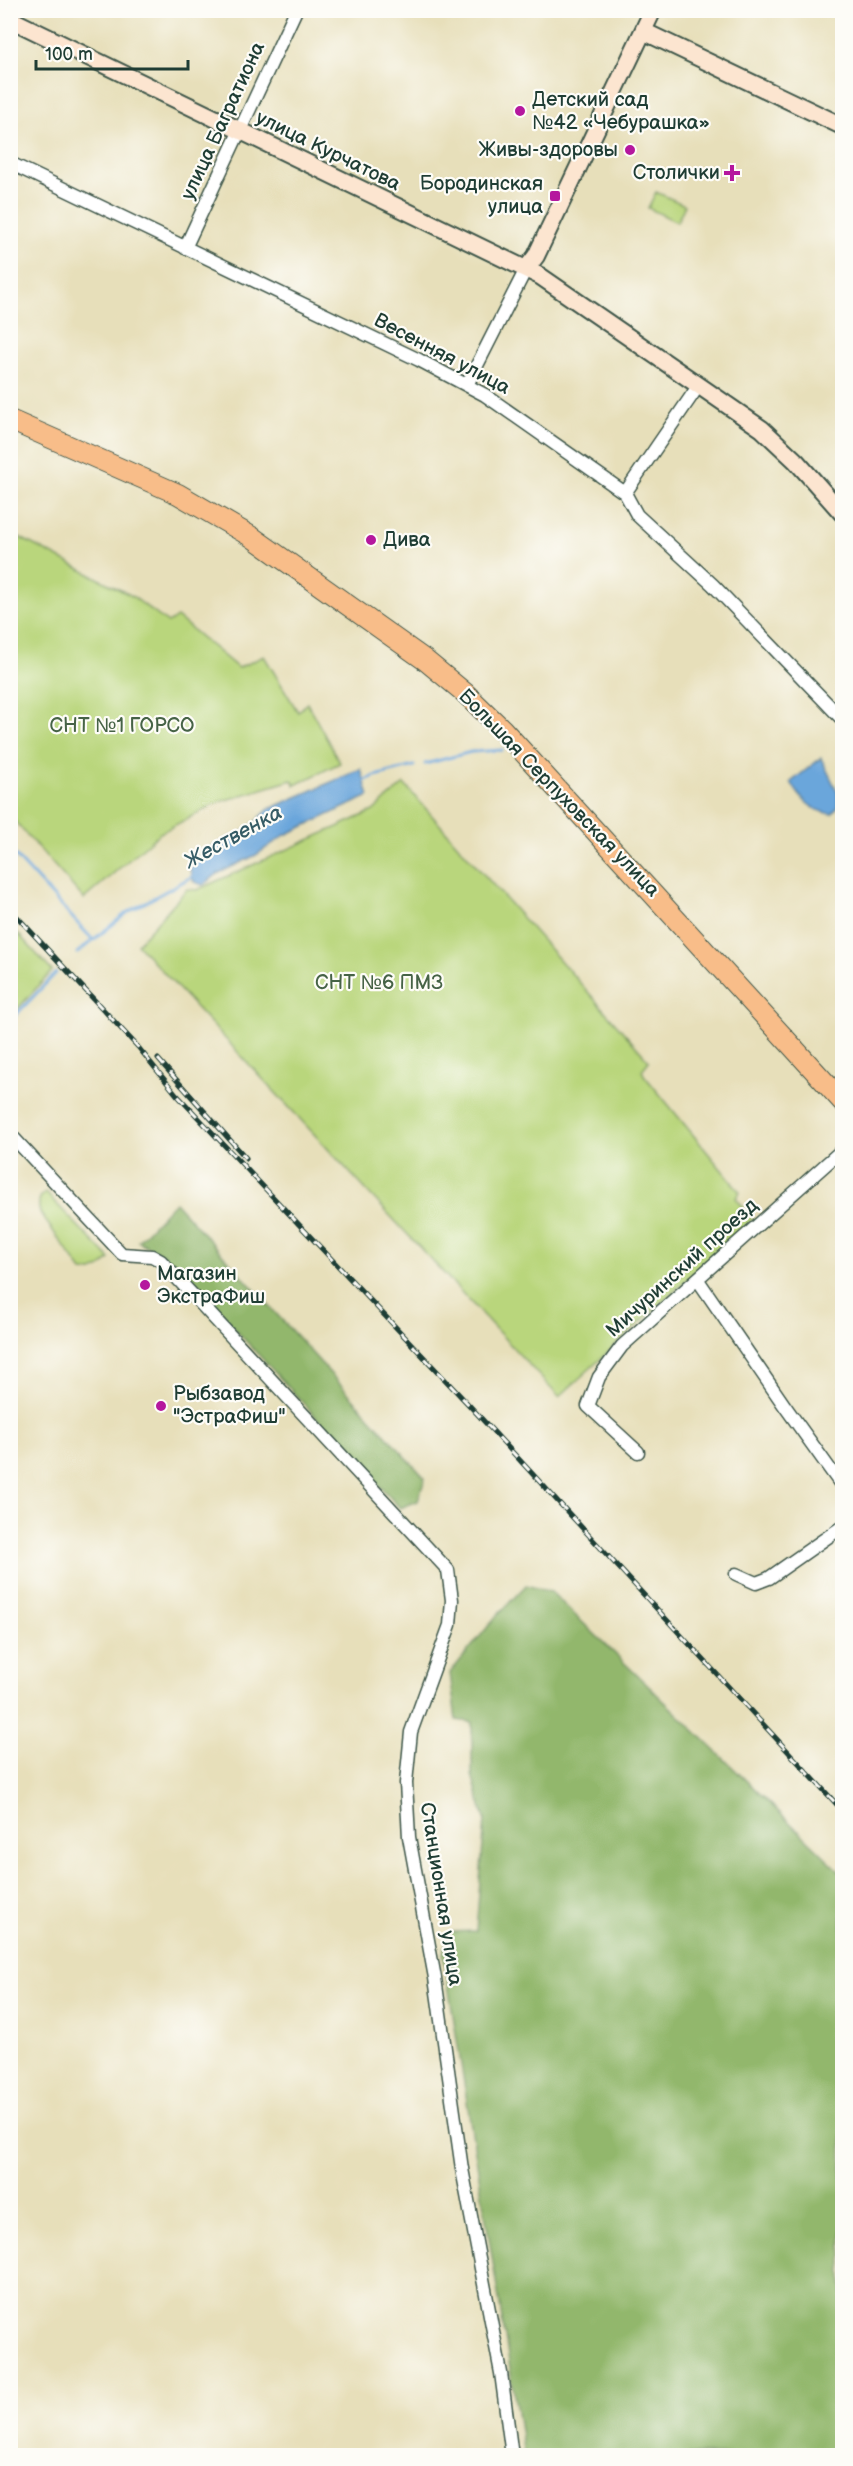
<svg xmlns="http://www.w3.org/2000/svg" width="853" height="2466" viewBox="0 0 853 2466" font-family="'Balsamiq Sans',sans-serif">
<rect width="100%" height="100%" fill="#fdfcf7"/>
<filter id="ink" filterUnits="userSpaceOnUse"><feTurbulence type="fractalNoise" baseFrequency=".0167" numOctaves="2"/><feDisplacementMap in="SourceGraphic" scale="12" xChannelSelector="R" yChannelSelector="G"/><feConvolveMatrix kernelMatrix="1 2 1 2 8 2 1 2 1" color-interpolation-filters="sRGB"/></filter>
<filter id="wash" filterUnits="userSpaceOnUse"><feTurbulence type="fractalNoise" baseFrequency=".008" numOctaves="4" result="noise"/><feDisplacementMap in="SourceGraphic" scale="24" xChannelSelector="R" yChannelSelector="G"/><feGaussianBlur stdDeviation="1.35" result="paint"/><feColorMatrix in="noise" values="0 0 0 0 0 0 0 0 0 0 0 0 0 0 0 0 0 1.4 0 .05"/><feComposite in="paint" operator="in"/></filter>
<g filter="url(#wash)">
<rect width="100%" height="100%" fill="#e7dfba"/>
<path fill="#b9d67c" stroke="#6c8a58" stroke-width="1.5" d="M656 192 685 205 677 222 648 208Z
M11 533 132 596 168 623 177 617 238 668 264 656 298 712 307 703 340 763 295 785 292 780 219 802 160 833 84 899 11 817Z
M404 784 649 1061 642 1070 644 1075 740 1192 736 1198 753 1219 559 1397 137 944 187 889 197 890 373 811Z
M11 926 52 971 11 1016Z
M46 1193 110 1259C102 1267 95 1273 82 1271L40 1213C38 1205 37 1196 46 1193Z"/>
<path fill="#92b76c" stroke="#587a50" stroke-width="1.5" d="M175 1202 425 1478 418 1501 400 1508 219 1312 163 1255 138 1241Z
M526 1585 551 1592 842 1873V2455H524L443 1953 450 1932 476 1931 485 1819 472 1775V1722L456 1720 450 1673 495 1618Z"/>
<path fill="#6aa6db" stroke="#447288" stroke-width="1.5" d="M821 758 838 793V807L832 814C812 812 800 799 791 782Z
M361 769 369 796 285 835 256 855 219 873 203 885 194 882 190 870 192 865 205 850 248 829 269 809Z"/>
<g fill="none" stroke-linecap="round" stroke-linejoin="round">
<path stroke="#6aa6db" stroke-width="3" d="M425 764 471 752 502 750
M362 782 375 776 414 766
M10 850 93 940
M77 953 128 912 193 876
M10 1021 56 973"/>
</g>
</g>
<g filter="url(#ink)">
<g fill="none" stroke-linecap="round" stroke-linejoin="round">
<g stroke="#3d5548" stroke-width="15">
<path id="street" d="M10 163 419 360 485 395 625 493 637 515 713 585 842 719
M185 248 296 10
M467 385 526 269
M625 493 699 385
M10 1134 122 1254 152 1256 161 1261 448 1570 452 1600 450 1625 411 1732 406 1783 409 1837 435 1978 462 2169 501 2373 512 2456
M698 1280 784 1405 842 1486
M638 1452 588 1406 599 1377 622 1346 842 1150
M736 1574 756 1583 769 1578 842 1527"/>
</g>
<g stroke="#3d5548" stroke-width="20">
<path id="secondary" d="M10 19 540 276 762 429 796 461 842 513
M643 31 842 126
M526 269 536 256 653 10"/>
</g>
<g stroke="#3d5548" stroke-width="22">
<path id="primary" d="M10 420 178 494 252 537 425 660 465 693 503 730 842 1101"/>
</g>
<use href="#street" stroke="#fff" stroke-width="12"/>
<use href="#secondary" stroke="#fce5d0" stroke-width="16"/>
<use href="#primary" stroke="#f8bd89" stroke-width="20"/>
<g stroke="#1f3d34" stroke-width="5">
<path id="rail" d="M10 909 138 1047 177 1095 469 1405 842 1810
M158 1059 246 1158"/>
</g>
<use href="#rail" stroke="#fdfcf7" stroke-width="3" stroke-dasharray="9" stroke-linecap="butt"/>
</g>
</g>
<g fill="#b5179e" stroke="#fdfcf7" stroke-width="2">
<circle cx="520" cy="111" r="6"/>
<circle cx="630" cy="150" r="6"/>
<path d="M729 164h6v6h6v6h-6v6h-6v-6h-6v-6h6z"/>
<rect x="549" y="190" width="12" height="12" rx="3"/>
<circle cx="371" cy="540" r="6"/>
<circle cx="145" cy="1285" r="6"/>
<circle cx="161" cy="1406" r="6"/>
</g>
<g text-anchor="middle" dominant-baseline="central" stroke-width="4.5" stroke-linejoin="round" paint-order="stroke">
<g font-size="20" fill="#1f3d34" stroke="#fdfcf7" text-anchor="start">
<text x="532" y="100">Детский сад<tspan x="532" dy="23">№42 «Чебурашка»</tspan></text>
<text x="618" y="150" text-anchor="end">Живы-здоровы</text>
<text x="720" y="173" text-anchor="end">Столички</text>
<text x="543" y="184" text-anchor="end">Бородинская<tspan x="543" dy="23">улица</tspan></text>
<text x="383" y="540">Дива</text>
<text x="157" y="1274">Магазин<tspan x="157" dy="23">ЭкстраФиш</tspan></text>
<text x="173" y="1394">Рыбзавод<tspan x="173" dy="23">"ЭстраФиш"</tspan></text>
</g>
<g font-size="20" fill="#1f3d34" stroke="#fdfcf7">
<text transform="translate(223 121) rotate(-65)">улица Багратиона</text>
<text transform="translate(328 151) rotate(26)">улица Курчатова</text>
<text transform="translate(442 354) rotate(28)">Весенняя улица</text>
<text transform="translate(559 793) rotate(46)">Большая Серпуховская улица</text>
<text transform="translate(682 1268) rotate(-42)">Мичуринский проезд</text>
<text transform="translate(441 1894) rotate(81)">Станционная улица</text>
</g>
<g font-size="20" fill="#466346" stroke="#fdfcf7">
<text x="122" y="726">СНТ №1 ГОРСО</text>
<text x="379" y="983">СНТ №6 ПМЗ</text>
</g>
<g font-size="21" font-style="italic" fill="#365c66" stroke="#fdfcf7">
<text transform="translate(233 837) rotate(-29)">Жественка</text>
</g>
</g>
<rect width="853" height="2466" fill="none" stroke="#fdfcf7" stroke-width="36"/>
<path d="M36 60v9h152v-9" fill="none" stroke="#1f3d34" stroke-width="3"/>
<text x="45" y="60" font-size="18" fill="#1f3d34" stroke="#fdfcf7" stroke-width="4.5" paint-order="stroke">100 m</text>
</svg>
